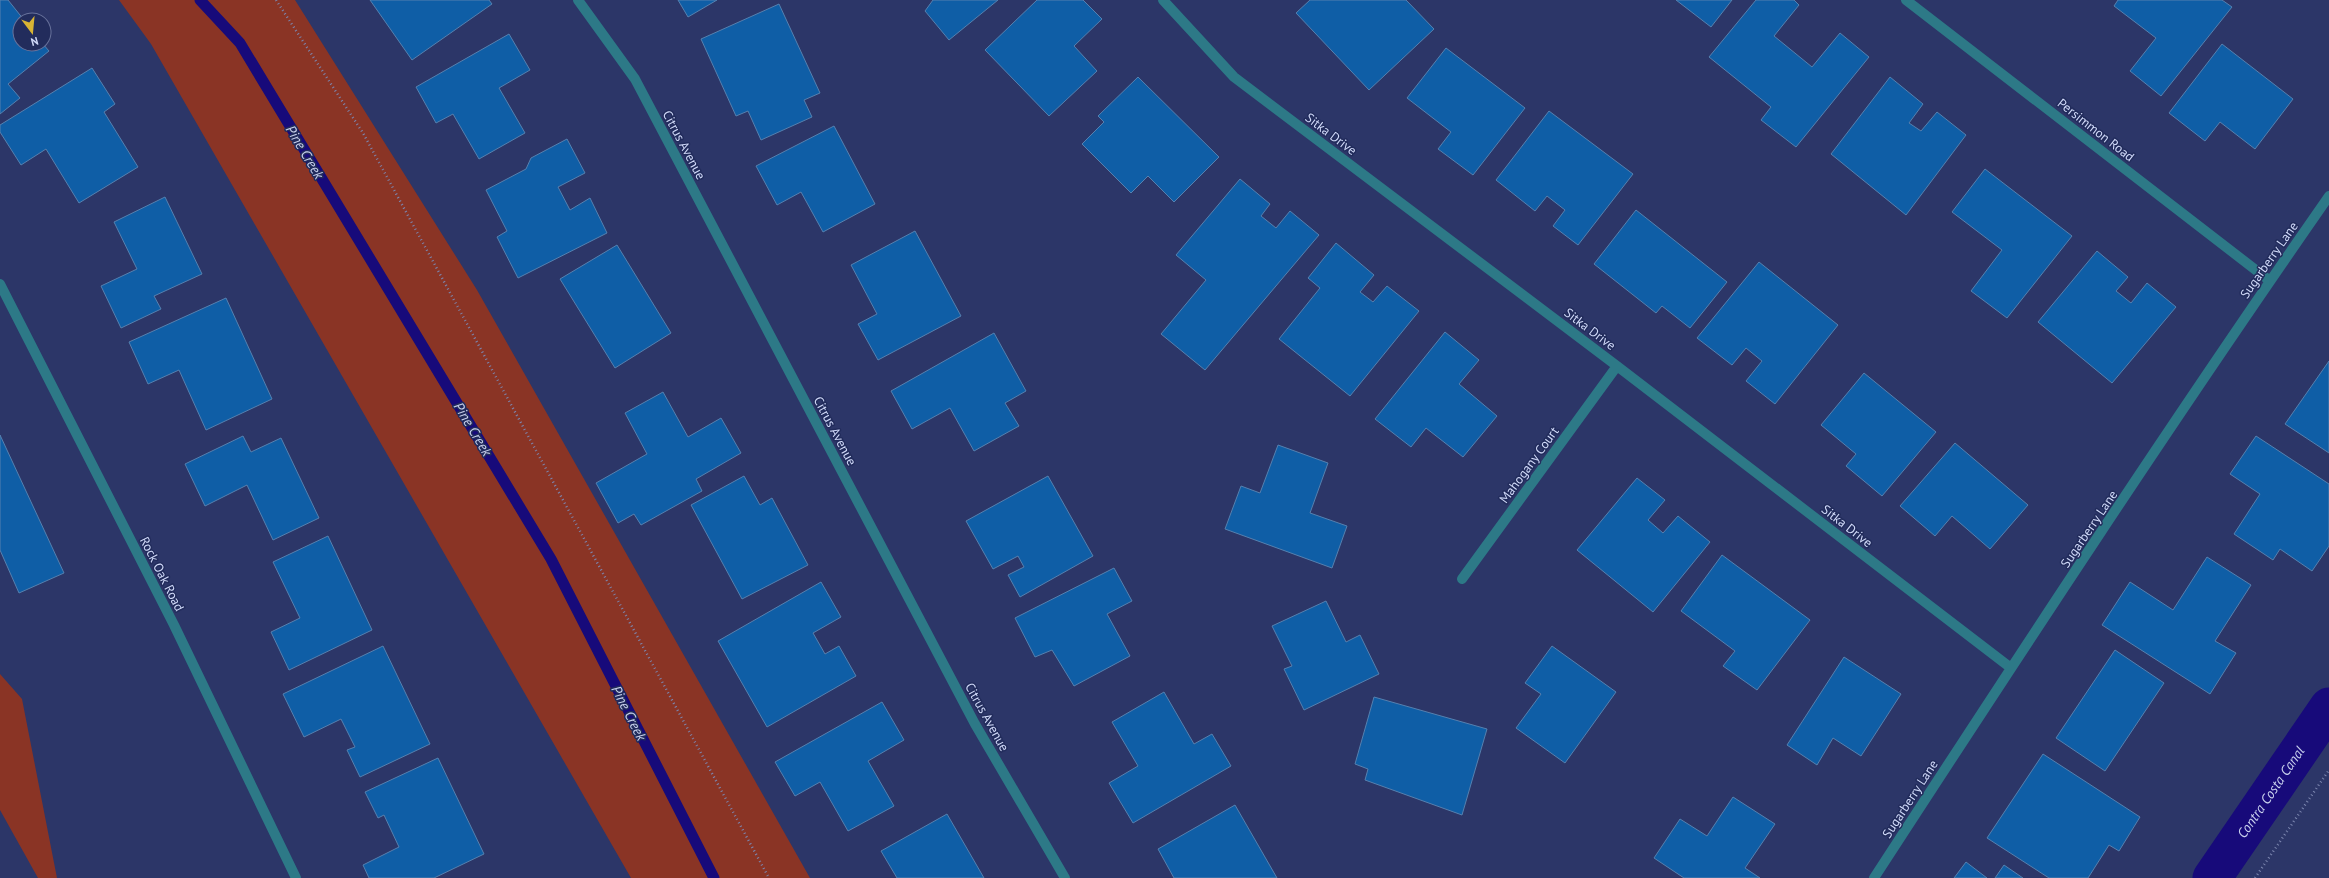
<svg xmlns="http://www.w3.org/2000/svg" width="2329" height="878" viewBox="0 0 2329 878" font-family="'PT Sans',sans-serif">
<rect width="100%" height="100%" fill="#2c3668"/>
<path fill="#8a3425" d="M119 0H295L477 290 810 878H631L151 44Z
M0 674 22 699 57 878H38L0 810Z"/>
<g fill="none" stroke-linecap="round" stroke-linejoin="round">
<path stroke="#170a7a" stroke-width="11" d="M200 0 240 43 551 559 714 878"/>
<path stroke="#170a7a" stroke-width="39" id="s1" d="M2212 878 2329 707"/>
</g>
<path fill="#0f5ea6" stroke="#5680af" d="M0 0H8L24 20H20V44H43L49 51 8 84 20 98 0 114Z
M370 0H489L492 4 412 60Z
M678 0H717L688 17Z
M933 0H998L949 40 925 11Z
M1037 0H1083L1102 19 1074 46 1097 71 1049 116 985 50Z
M1310 0H1406L1434 29 1369 90 1296 13Z
M1676 0H1732L1711 27Z
M1756 0H1794L1799 5 1774 36 1812 67 1840 33 1869 57 1796 147 1761 120 1771 107 1709 57Z
M2118 0H2222L2232 7 2161 96 2130 71 2156 38 2114 6Z
M779 4 820 93 804 100 812 117 761 140 748 111 736 116 701 39Z
M509 34 530 70 499 88 525 133 479 159 453 114 436 123 416 87Z
M2222 44 2293 99 2255 149 2220 122 2205 141 2169 113Z
M1446 48 1525 108 1473 175 1438 149 1451 132 1407 98Z
M92 68 115 104 104 112 138 167 79 203 46 149 21 165 0 132V125Z
M1138 77 1219 157 1174 202 1148 176 1131 193 1082 144 1104 122 1098 116Z
M1890 77 1923 104 1909 123 1921 131 1937 112 1966 135 1906 215 1831 154Z
M1549 111 1633 174 1578 245 1553 226 1565 210 1547 196 1535 211 1496 180Z
M834 126 875 204 823 232 801 192 777 205 756 166Z
M567 139 585 173 558 187 570 210 590 198 607 233 518 278 497 237 507 231 486 190 526 169 531 158Z
M1985 169 2072 236 2007 318 1971 291 2002 250 1952 212Z
M1240 179 1270 204 1261 216 1276 228 1290 211 1319 235 1205 370 1161 334 1206 280 1176 255Z
M165 197 202 274 154 296 161 309 121 328 101 286 137 269 114 222Z
M1636 210 1727 282 1690 328 1662 306 1656 313 1594 264Z
M915 231 961 316 878 360 858 324 877 314 851 265Z
M1336 243 1374 275 1360 292 1373 302 1387 286 1419 311 1350 396 1279 339 1320 288 1308 278Z
M617 245 671 333 615 368 560 279Z
M2097 251 2128 277 2116 291 2131 303 2147 283 2176 307 2112 383 2038 322Z
M1759 262 1838 325 1775 404 1746 381 1762 361 1746 348 1732 365 1697 338Z
M226 298 272 399 206 430 179 370 148 384 129 342Z
M1445 332 1479 360 1459 384 1497 416 1463 457 1426 428 1411 447 1375 419Z
M994 333 1026 391 1005 403 1019 426 974 451 950 408 912 429 891 391Z
M2329 361V453L2285 424Z
M1864 373 1936 432 1882 496 1846 466 1856 454 1821 425Z
M663 392 688 437 721 418 741 453 696 479 702 491 641 525 634 514 618 523 596 483 647 454 625 413Z
M0 435 64 573 19 593 0 550Z
M243 436 251 452 281 438 319 518 273 540 247 485 205 506 185 464Z
M2256 436 2329 484V546L2312 571 2280 549 2273 560 2234 534 2260 494 2230 474Z
M1955 443 2028 505 1990 549 1952 516 1935 536 1900 506Z
M1278 445 1328 463 1310 513 1347 526 1332 568 1225 529 1241 486 1260 493Z
M744 476 760 505 772 498 808 565 742 599 691 505Z
M1048 476 1093 556 1020 597 1008 575 1024 567 1018 556 993 569 966 521Z
M1637 478 1665 500 1648 520 1663 533 1678 516 1710 542 1653 612 1577 550Z
M328 536 372 630 289 670 271 632 300 618 273 562Z
M1722 555 1810 620 1757 690 1723 666 1735 651 1681 611Z
M2207 557 2251 585 2215 641 2236 653 2210 694 2102 625 2130 582 2173 610Z
M1114 568 1132 601 1107 614 1130 656 1074 686 1052 650 1035 657 1015 618Z
M821 582 841 617 813 633 825 654 839 646 856 676 767 727 718 641Z
M1326 601 1346 642 1360 635 1379 674 1304 710 1284 669 1292 666 1272 626Z
M383 646 430 744 360 777 347 750 355 747 341 719 304 737 283 694Z
M1552 646 1616 692 1565 763 1516 728 1541 694 1525 683Z
M2115 650 2164 683 2105 771 2056 738Z
M1844 657 1901 694 1861 756 1833 738 1817 765 1787 745Z
M1164 692 1194 744 1212 734 1231 766 1133 823 1109 783 1138 766 1112 722Z
M1374 697 1487 729 1462 815 1365 780 1368 769 1355 764Z
M882 702 904 740 868 761 894 806 848 831 820 782 795 796 775 762Z
M2043 754 2140 817 2119 851 2109 845 2088 878H2049L1987 838Z
M438 758 484 854 434 878H369L363 865 399 847 384 815 378 818 365 792Z
M1733 797 1775 824 1745 868 1760 878H1684L1654 858 1680 819 1707 836Z
M1235 805 1277 878H1174L1158 849Z
M947 814 984 878H897L881 851Z
M1966 862 1987 878H1954Z
M2004 865 2023 878H1995Z"/>
<g fill="none" stroke-linecap="round" stroke-linejoin="round">
<path stroke="#7c86af" stroke-width="2.5" stroke-dasharray="1 3" stroke-linecap="butt" d="M276 0 363 133 769 878
M2255 878 2329 770"/>
<path stroke="#2d7987" stroke-width="10" d="M578 0 635 79 975 724 1065 878
M1163 0 1234 77 1617 366 2011 668
M1906 0 2270 281
M0 284 174 625 296 878
M1462 579 1617 366
M1874 878C2023 649 2173 420 2329 196"/>
</g>
<g text-anchor="middle" dominant-baseline="central" stroke-width="3" stroke-linejoin="round" paint-order="stroke">
<g font-size="13" fill="#d1daf9" stroke="#222c5c">
<text transform="translate(2096 130) rotate(38)">Persimmon Road</text>
<text transform="translate(1331 134) rotate(37)">Sitka Drive</text>
<text transform="translate(684 145) rotate(62)">Citrus Avenue</text>
<text transform="translate(2269 260) rotate(-55)">Sugarberry Lane</text>
<text transform="translate(1590 329) rotate(37)">Sitka Drive</text>
<text transform="translate(835 431) rotate(62)">Citrus Avenue</text>
<text transform="translate(1529 465) rotate(-54)">Mahogany Court</text>
<text transform="translate(1847 526) rotate(38)">Sitka Drive</text>
<text transform="translate(2089 529) rotate(-56)">Sugarberry Lane</text>
<text transform="translate(162 574) rotate(63)">Rock Oak Road</text>
<text transform="translate(987 717) rotate(61)">Citrus Avenue</text>
<text transform="translate(1910 799) rotate(-57)">Sugarberry Lane</text>
</g>
<g font-size="14" font-style="italic" fill="#c9d1ed" stroke="#222c5c">
<text transform="translate(305 152) rotate(59)">Pine Creek</text>
<text transform="translate(473 429) rotate(59)">Pine Creek</text>
<text transform="translate(629 713) rotate(63)">Pine Creek</text>
<text stroke="none"><textPath href="#s1" startOffset="104">Contra Costa Canal</textPath></text>
</g>
</g>
<g transform="translate(32 32) rotate(164)"><circle r="19" fill="#222c5c" stroke="#68729b"/>
<path d="M0-3L7 15L0 10L-7 15Z" fill="#d8b434"/>
<text y="-6" font-size="11" font-weight="bold" text-anchor="middle" fill="#d1daf9">N</text>
</g>
</svg>
